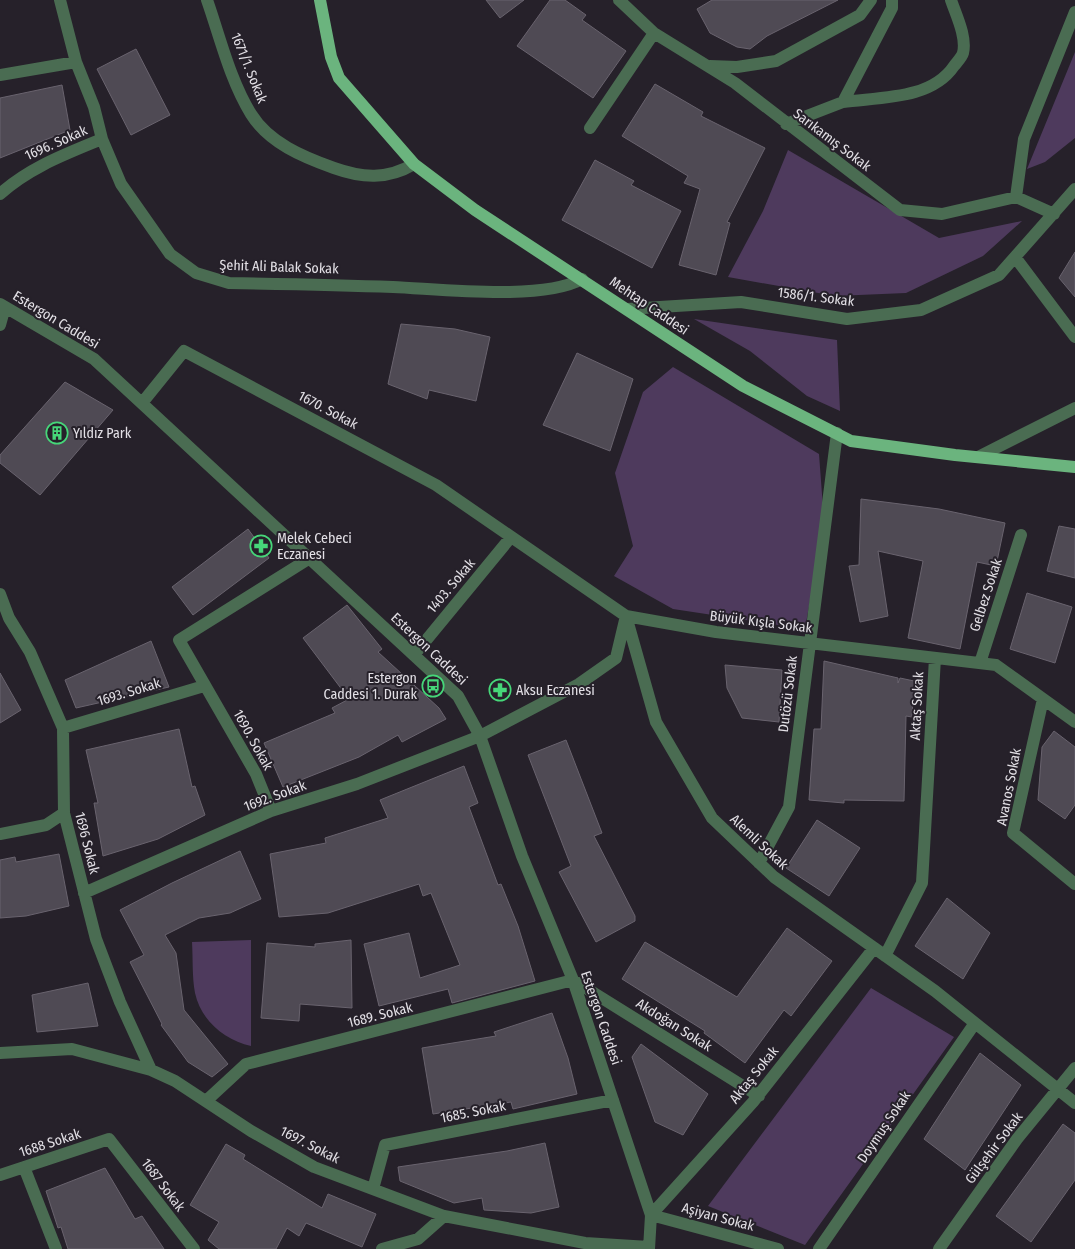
<svg xmlns="http://www.w3.org/2000/svg" width="1075" height="1249" viewBox="0 0 1075 1249" font-family="'Fira Sans Condensed',sans-serif">
<rect width="100%" height="100%" fill="#26212a"/>
<path fill="#4e3a5d" d="M1075 52V138L1045 162 1027 169Z
M788 150 939 238 1022 221 983 256 906 293 835 296 728 277 763 211Z
M694 319 837 340 840 411 807 396 750 351Z
M673 367 819 454 824 521 805 629 673 609 614 576 633 546 615 473 643 392Z
M251 940V1046C225 1040 201 1021 195 993 192 977 193 958 192 942Z
M871 988 954 1037 805 1245 708 1206Z"/>
<path fill="#4f4a54" stroke="#69636e" d="M486 0H524L500 18Z
M550 0H565L586 15 582 20 626 51 593 98 517 46Z
M712 0H838L767 36 750 49 737 47 710 33 697 9Z
M136 49 170 115 131 135 97 69Z
M655 84 703 112 701 116 765 148 727 222 730 223 716 275 679 265 700 189 684 183 688 176 622 136Z
M62 85 70 130 0 158V98Z
M595 160 634 181 631 185 681 211 652 268 562 220Z
M1075 252V297L1059 278Z
M401 324 455 329 490 337 476 401 429 390 427 399 388 384Z
M577 353 633 379 610 451 543 425Z
M65 382 113 410 40 495 0 463V455Z
M861 499 939 509 1005 523 996 566 977 562 960 649 908 638 923 561 878 551 888 616 860 622 849 566 859 565Z
M1059 526 1075 529V578L1047 571Z
M248 529 269 558 193 615 172 587Z
M1027 593 1072 607 1055 663 1010 649Z
M347 605 382 649 378 652 439 708 446 719 402 742 398 735 359 757 283 787 264 743 335 713 332 708 349 699 303 638Z
M151 641 169 687 76 708 65 680Z
M824 661 898 678V683L900 678 914 681 912 717 906 716 904 801 844 800V803L809 800 814 729H821Z
M725 665 782 670 779 722 742 718 727 688Z
M0 673 21 710 0 723Z
M179 729 192 787 195 786 205 815 158 839 103 856 94 803H98L86 750Z
M1054 731 1075 747V805L1065 819 1038 800 1042 747Z
M566 740 602 833 594 836 635 916V921L596 942 559 872 571 866 528 755Z
M464 766 478 803 469 807 498 885 501 884 518 926 535 981 452 1003 448 989 379 1006 364 944 409 933 420 978 460 965 431 893 423 896 419 884 328 913 279 917 270 854 326 843 325 838 388 818 380 800Z
M817 820 860 848 829 896 786 868Z
M240 851 261 899 230 913 199 918 165 935 176 953 184 1010 228 1064 212 1077 188 1062 161 1025 162 1024 130 962 144 955 120 910 172 883Z
M59 854 69 906 26 916 0 918V860L15 857 16 862Z
M947 898 990 933 963 979 915 946Z
M787 928 832 961 791 1016 784 1010 745 1063 704 1033 705 1031 622 979 645 942 737 997Z
M351 940 352 1008 300 1004 299 1021 261 1018 267 943 315 947V944Z
M88 983 98 1026 37 1032 32 995Z
M552 1013 568 1058 577 1094 513 1109 511 1102 433 1114 422 1048 496 1036 494 1032Z
M641 1044 708 1094 683 1135 655 1122 632 1057Z
M980 1053 1021 1085 965 1170 924 1139Z
M1063 1124 1075 1133V1180L1031 1242 996 1216Z
M545 1143 559 1207 531 1213 484 1210 482 1198 454 1203 400 1181 398 1167 507 1151Z
M226 1144 245 1155 243 1159 322 1208 328 1194 376 1214 362 1247 306 1223 299 1236 287 1228 276 1249H219L208 1240 219 1222 190 1205Z
M105 1168 135 1219 142 1216 164 1249H68L61 1227 58 1228 46 1191Z"/>
<g fill="none" stroke-linecap="round" stroke-linejoin="round">
<path stroke="#4a6c52" stroke-width="12" d="M60 0 76 62 94 107 102 139 121 184 170 254 196 273 229 283C284 284 338 285 393 287 441 289 542 301 582 279
M207 0C220 37 230 80 251 114 269 143 303 157 334 168 362 178 387 180 414 164
M619 0 654 33 735 83 900 210 942 214 1016 197 1054 214
M710 66 737 67 776 61 860 15 871 0
M0 75 76 62
M843 102C880 97 931 100 954 66 957 62 962 57 963 53 967 37 956 15 951 0
M786 124 843 102 892 8V0
M590 128 654 33
M0 194C30 167 66 154 102 139
M1016 197 1024 139 1075 12
M1015 257 1075 337
M0 304 94 359 458 696 480 736 522 856 573 980 651 1215 649 1249
M627 309 741 302 847 319 921 310 999 275 1075 189
M0 325 5 307
M142 403 184 351 436 485 626 616 656 722 712 818 774 877 935 991 1075 1103
M978 457 1075 408
M0 594 9 618 30 652 63 728 64 813 96 939 120 1002 151 1070
M414 655 511 537
M980 663 1021 535
M1043 699 1013 833 1075 884
M63 728 204 686
M271 811 256 774 179 640 310 558
M0 834 46 825 64 813
M759 863 789 807 837 433
M84 893 271 811 357 784 480 736 579 684 616 658 626 616 716 632 996 665 1075 722
M885 956 922 883 935 658
M0 1053 72 1049 151 1070 175 1081 251 1131 314 1167 444 1216 585 1243 649 1247
M206 1101 246 1064 573 980 759 1096
M24 1167 56 1249
M0 1175 109 1139 194 1249
M373 1189 385 1145 613 1100
M382 1249 418 1239 444 1216
M778 1249 651 1215 753 1102 874 948
M819 1249 975 1023
M939 1249 1017 1139 1075 1068"/>
<path stroke="#6bb47e" stroke-width="12" d="M320 0 331 57 339 78 414 164 475 210 743 386 851 441 955 455 1075 467"/>
</g>
<defs>
<g id="building-ring" transform="scale(1.125)"><circle r="9.5" fill="#26212a" stroke="#46d779" stroke-width="1.5"/><path d="M-4-6H4V6H1V3H-1V6H-4ZM-2.5-4.3h1.7v1.8h-1.7ZM.8-4.3h1.7v1.8H.8ZM-2.5-1h1.7V.8h-1.7ZM.8-1h1.7V.8H.8Z" fill="#46d779"/></g>
<g id="pharmacy-ring" transform="scale(1.125)"><circle r="9.5" fill="#26212a" stroke="#46d779" stroke-width="1.5"/><path d="M-2-6h4v4h4v4h-4v4h-4v-4h-4v-4h4Z" fill="#46d779"/></g>
<g id="bus-ring" transform="scale(1.125)"><circle r="9.5" fill="#26212a" stroke="#46d779" stroke-width="1.5"/><path d="M-5-6H5V4H4V6H2V4H-2V6H-4V4H-5ZM-3.5-4V0h7V-4ZM-3.5 1.2v1.5H-2V1.2ZM2 1.2v1.5H3.5V1.2Z" fill="#46d779"/></g>
</defs>
<g fill-rule="evenodd">
<use href="#building-ring" x="57" y="433"/>
<use href="#pharmacy-ring" x="261" y="546"/>
<use href="#bus-ring" x="433" y="686"/>
<use href="#pharmacy-ring" x="500" y="690"/>
</g>
<g text-anchor="middle" dominant-baseline="central" stroke-width="4" stroke-linejoin="round" paint-order="stroke">
<g font-size="14" fill="#e3e0e6" stroke="#26212a">
<text transform="translate(249 68) rotate(68)">1671/1. Sokak</text>
<text transform="translate(832 140) rotate(37)">Sarıkamış Sokak</text>
<text transform="translate(56 143) rotate(-24)">1696. Sokak</text>
<text transform="translate(279 267) rotate(2)">Şehit Ali Balak Sokak</text>
<text transform="translate(816 297) rotate(7)">1586/1. Sokak</text>
<text transform="translate(649 306) rotate(34)">Mehtap Caddesi</text>
<text transform="translate(56 320) rotate(31)">Estergon Caddesi</text>
<text transform="translate(328 410) rotate(28)">1670. Sokak</text>
<text transform="translate(451 586) rotate(-50)">1403. Sokak</text>
<text transform="translate(986 595) rotate(-72)">Gelbez Sokak</text>
<text transform="translate(761 622) rotate(7)">Büyük Kışla Sokak</text>
<text transform="translate(429 649) rotate(43)">Estergon Caddesi</text>
<text transform="translate(129 692) rotate(-17)">1693. Sokak</text>
<text transform="translate(788 694) rotate(-83)">Dutözü Sokak</text>
<text transform="translate(917 706) rotate(-87)">Aktaş Sokak</text>
<text transform="translate(253 740) rotate(61)">1690. Sokak</text>
<text transform="translate(1009 787) rotate(-79)">Avanos Sokak</text>
<text transform="translate(275 796) rotate(-20)">1692. Sokak</text>
<text transform="translate(759 842) rotate(43)">Alemli Sokak</text>
<text transform="translate(87 843) rotate(76)">1696 Sokak</text>
<text transform="translate(380 1015) rotate(-14)">1689. Sokak</text>
<text transform="translate(601 1018) rotate(71)">Estergon Caddesi</text>
<text transform="translate(674 1025) rotate(32)">Akdoğan Sokak</text>
<text transform="translate(754 1075) rotate(-51)">Aktaş Sokak</text>
<text transform="translate(473 1112) rotate(-11)">1685. Sokak</text>
<text transform="translate(884 1127) rotate(-56)">Doymuş Sokak</text>
<text transform="translate(50 1143) rotate(-18)">1688 Sokak</text>
<text transform="translate(310 1145) rotate(27)">1697. Sokak</text>
<text transform="translate(994 1148) rotate(-53)">Gülşehir Sokak</text>
<text transform="translate(163 1185) rotate(53)">1687 Sokak</text>
<text transform="translate(718 1217) rotate(15)">Aşiyan Sokak</text>
</g>
<g font-size="14" fill="#e3e0e6" stroke="#26212a" text-anchor="start">
<text x="73" y="433">Yıldız Park</text>
<text x="277" y="538">Melek Cebeci<tspan x="277" dy="16">Eczanesi</tspan></text>
<text x="417" y="678" text-anchor="end">Estergon<tspan x="417" dy="16">Caddesi 1. Durak</tspan></text>
<text x="516" y="690">Aksu Eczanesi</text>
</g>
</g>
</svg>
